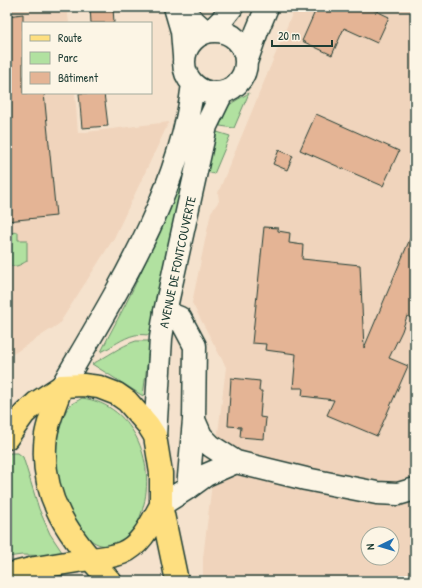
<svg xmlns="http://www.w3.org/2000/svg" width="422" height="588" viewBox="0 0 422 588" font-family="'Patrick Hand',sans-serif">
<rect width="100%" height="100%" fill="#f5e2cd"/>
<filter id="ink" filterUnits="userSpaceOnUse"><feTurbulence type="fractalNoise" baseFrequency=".025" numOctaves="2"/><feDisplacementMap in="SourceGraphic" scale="8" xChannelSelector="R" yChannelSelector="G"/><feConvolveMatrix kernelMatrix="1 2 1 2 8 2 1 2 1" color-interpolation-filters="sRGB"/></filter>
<g filter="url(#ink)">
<path fill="#f0d4bc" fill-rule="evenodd" d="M7 7H67L69 23H23V93H75L78 133 169 122 114 238 59 324 13 354 7 350Z
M295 7H415V581H203V558L226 367 192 303 211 212 219 201 218 193ZM368 534H392V558H368Z"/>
<path fill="#b1e1a0" stroke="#688f6a" d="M249 93 234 128 220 126C217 108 236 101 249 93Z
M217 132 230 136 214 174 207 172Z
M185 166 188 167 156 297 151 335C146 335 140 334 135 335 122 338 112 347 101 352 111 330 124 309 134 287 153 247 169 206 185 166Z
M18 232V240H27V261C20 265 14 269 7 264V233Z
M136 341H150L143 396 92 364C107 357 120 346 136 341Z
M82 398C136 405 158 467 141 514 137 526 132 536 120 541 117 543 112 546 109 546 92 546 85 535 77 522 72 514 68 506 64 498 54 470 52 432 69 406 72 403 78 401 82 398Z
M11 453H18L23 457 39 509 50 534 62 552 61 556 22 555 7 557V454Z"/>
<path fill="#e4b495" stroke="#1f3d34" d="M90 7H113L114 23H91Z
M317 7H368L389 17 377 43 344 28 332 55 302 41Z
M23 14V93H44L56 216 7 221V16Z
M79 93H104L108 126 82 128Z
M316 114 399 151 383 186 300 150Z
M279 150 293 156 287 170 273 164Z
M264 227 278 228V231L290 233 289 243 303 245 302 259 360 265 364 348 415 227V320L407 316 402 331 389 358 408 366 377 436 327 415 334 400 302 396 303 388H293L296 354 265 350 266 344 252 343Z
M231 378 260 381 259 391H262L260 417 266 418 264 439 240 437 241 427 228 426Z"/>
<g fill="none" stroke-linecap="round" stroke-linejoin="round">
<g stroke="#1f3d34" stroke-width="25">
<path id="minor" d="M165 312 180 318 195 346 194 420 188 488
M194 420 201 436 211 446 236 462 306 479 377 493 398 494 415 489
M161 505 188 488 206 475 236 462"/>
</g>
<g stroke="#1f3d34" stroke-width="25">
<path id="tertiary" d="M175 7 182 31 184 56
M178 7 206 32"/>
</g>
<g stroke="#1f3d34" stroke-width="25">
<path id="secondary" d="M184 62a31 31 0 1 1 62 0a31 31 0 1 1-62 0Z
M211 31 221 21 232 7
M246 62 257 31 267 7
M62 386C116 293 180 193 193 84
M155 436 161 338 165 312 206 126 222 93"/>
</g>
<g stroke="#1f3d34" stroke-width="25">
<path id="primary" d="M90 559C101 558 112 557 122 553 142 545 151 523 161 505
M110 581C70 537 38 498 46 435 49 418 56 402 62 386L83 385 99 387 117 394 127 401 148 425 155 436 161 473V505L177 581"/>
</g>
<g stroke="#1f3d34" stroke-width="25">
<path id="trunk" d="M7 438 24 414 36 403 62 386
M7 575 35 568 90 559"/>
</g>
<use href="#minor" stroke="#fcf5e5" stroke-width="22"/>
<use href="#tertiary" stroke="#fcf5e5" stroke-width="22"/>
<use href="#secondary" stroke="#fcf5e5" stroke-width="22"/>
<use href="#primary" stroke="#fedf80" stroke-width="22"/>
<use href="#trunk" stroke="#fedf80" stroke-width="22"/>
</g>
</g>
<g text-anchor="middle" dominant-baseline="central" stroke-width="3" stroke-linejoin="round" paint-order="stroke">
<g font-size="13" fill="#1f3d34" stroke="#fcf5e5">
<text transform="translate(177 262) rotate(-78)">AVENUE DE FONTCOUVERTE</text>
</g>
</g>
<rect width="422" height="588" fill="none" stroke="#fcf5e5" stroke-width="24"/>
<rect x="12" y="12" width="398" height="564" fill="none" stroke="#1f3d34" stroke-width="1.5" filter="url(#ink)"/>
<rect x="22" y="22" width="130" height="72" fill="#fcf5e5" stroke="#a4ab9e"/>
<rect x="30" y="35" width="20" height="6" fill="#fedf80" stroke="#a4ab9e"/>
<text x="58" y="42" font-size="12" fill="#1f3d34">Route</text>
<rect x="30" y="52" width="20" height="12" fill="#b1e1a0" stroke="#a4ab9e"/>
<text x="58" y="62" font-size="12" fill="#1f3d34">Parc</text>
<rect x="30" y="72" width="20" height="12" fill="#e4b495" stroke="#a4ab9e"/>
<text x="58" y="82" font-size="12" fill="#1f3d34">Bâtiment</text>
<g transform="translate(380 546) rotate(265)"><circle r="19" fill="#fcf5e5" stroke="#a4ab9e"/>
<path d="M0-3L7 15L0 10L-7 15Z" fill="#1f6fb2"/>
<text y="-6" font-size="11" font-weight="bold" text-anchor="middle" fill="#1f3d34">N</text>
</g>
<path d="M272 40v6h60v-6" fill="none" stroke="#1f3d34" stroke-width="2"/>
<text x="278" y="40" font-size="12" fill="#1f3d34" stroke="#fcf5e5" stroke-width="3" paint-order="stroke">20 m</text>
</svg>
